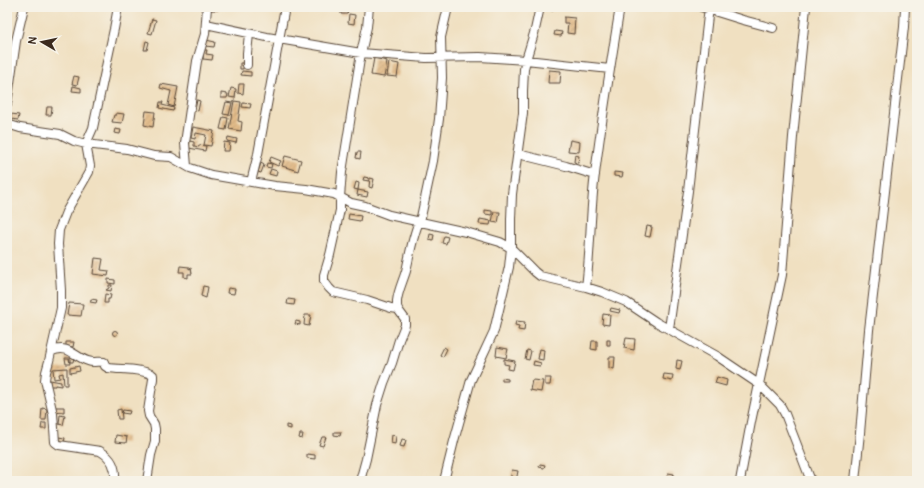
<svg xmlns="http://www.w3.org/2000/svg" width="924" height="488" viewBox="0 0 924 488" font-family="Pangolin,sans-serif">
<defs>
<pattern id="building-hatch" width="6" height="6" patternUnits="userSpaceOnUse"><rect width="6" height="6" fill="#e3bc8a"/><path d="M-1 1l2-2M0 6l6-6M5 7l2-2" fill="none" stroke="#b99970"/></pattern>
</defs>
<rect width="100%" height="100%" fill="#f7f3e8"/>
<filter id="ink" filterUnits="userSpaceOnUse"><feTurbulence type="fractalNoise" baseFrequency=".025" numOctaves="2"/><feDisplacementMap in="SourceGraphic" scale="8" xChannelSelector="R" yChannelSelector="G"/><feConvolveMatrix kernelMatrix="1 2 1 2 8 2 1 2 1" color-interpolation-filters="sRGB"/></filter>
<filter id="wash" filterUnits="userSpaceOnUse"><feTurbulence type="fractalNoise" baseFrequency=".012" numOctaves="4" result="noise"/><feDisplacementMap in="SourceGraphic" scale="16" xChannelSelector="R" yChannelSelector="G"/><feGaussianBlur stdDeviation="0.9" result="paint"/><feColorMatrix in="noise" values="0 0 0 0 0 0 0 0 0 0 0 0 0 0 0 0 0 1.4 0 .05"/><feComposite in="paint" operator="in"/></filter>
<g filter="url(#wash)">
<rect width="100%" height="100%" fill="#f0e0c1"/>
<g id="blocks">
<path fill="url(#building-hatch)" d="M212 7H219L218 10H211Z
M549 7H554L553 11 548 10Z
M341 10 348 11 347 14H341Z
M349 14 355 15 354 24 348 23Z
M564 17 575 18 574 34 567 33 568 23H564Z
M152 19 156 20 152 34 148 33Z
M555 31 562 32 561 36 554 35Z
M206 40 215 42 214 47 205 46Z
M146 41 149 42 147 50H144Z
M204 50H207L206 54 213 55 212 60 203 59Z
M374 58 387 61 384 77 371 75Z
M389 62 399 64 397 77 387 76Z
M240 63H244L243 69H240Z
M549 70 561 71 560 83H548Z
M242 71 251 72V76L241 75Z
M74 76 79 77 77 85 72 84Z
M161 84 178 87 174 107 168 105 171 91 160 88Z
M239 84H244L243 94 238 93Z
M73 86 81 88V92L72 91Z
M231 88 236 89 235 98 229 97Z
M221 93 228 94 227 98H221Z
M197 100 200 101 198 111 195 110Z
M234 101 241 102 238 121 242 122 241 131 229 129Z
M160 102H163L162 105 174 108 173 111 159 108Z
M226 102 232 103 229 115 223 114Z
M243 103 251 104 250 108 242 107Z
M47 107H52L51 115H46Z
M146 111 155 112 153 127 144 125Z
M116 113 124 114 122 123 112 122 114 115H116Z
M11 114 19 115 18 120 11 119Z
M223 117 228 118 226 130 220 129Z
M193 127 214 131 211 146 204 145 206 135 196 133 195 139 191 138Z
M115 129 121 130 120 134 114 133Z
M228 137 237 139 236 143 227 141Z
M570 140 580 142 579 152 568 151Z
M190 141 194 142V146L199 147V145L206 146 205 151 189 148Z
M224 142 230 143 229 151H223Z
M357 152H361L360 159 356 158Z
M575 155 579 156 578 163 574 162Z
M285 156 301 160 298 171 282 166Z
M271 157 281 161 278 166 269 162Z
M261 163 264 165 261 173 258 172Z
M267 163 272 164 271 168 266 167Z
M271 169 277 171 276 176 269 174Z
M614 172 623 173 622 177 614 176Z
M364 177 369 178V181L363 180Z
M370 178 374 179 372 188 369 187Z
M356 182 359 183 358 190 354 189Z
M358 190 368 192 367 197 357 195Z
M485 210 492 211V215L485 214Z
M494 212H500L498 223 492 222Z
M349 214 361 216 360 221 348 219Z
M480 219 491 221 490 225 479 224Z
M647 226 652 227 650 237 645 236Z
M430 234 434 235 433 240 429 239Z
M444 236 448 237 446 244 442 243Z
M95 258 103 259 101 270 109 271 108 276 93 274Z
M180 266 189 267V269L191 268 192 274H188V278L184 277V272H179Z
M108 279 115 280V284L108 283Z
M109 285H112L111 291 106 290 109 288Z
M203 286 208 287 206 298 201 296Z
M228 288 235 289 234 294 227 293Z
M105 294 111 295 110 299H108V303H104Z
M91 299 97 300 96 303 90 302Z
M288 299 295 300 294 305 287 304Z
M69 303 83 304 81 316 67 315Z
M611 308 620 310 619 313 610 311Z
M603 314 610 315 609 325 602 324Z
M305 315H311L309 326 304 325Z
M296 321 300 322V325L295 324Z
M516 321 525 322 524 331 518 330 519 326 515 325Z
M112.5 333a2.5 2.5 0 1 1 5 0a2.5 2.5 0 1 1-5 0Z
M626 338 635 339 634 350 624 348Z
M607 340H610V345H607Z
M592 341H597V350L591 349Z
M66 342H74L73 347 66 346Z
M444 347 447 349 443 357 440 355Z
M497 347 508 349 506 358 496 356Z
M540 349 544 350 543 360 538 359Z
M527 350 531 351 529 360 525 359Z
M70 357H74L73 362H70Z
M609 357H615L614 369 609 368Z
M65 358H69L70 364H66Z
M504 359 515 361 513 370 508 369 509 365 504 364Z
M677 360 682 361 680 370 676 369Z
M534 361 541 363 540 366 533 365Z
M79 366 80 371 70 373V368Z
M67 368V385H64L63 373 59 374 60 378 54 379 53 369Z
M664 374 673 375 672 381 663 379Z
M717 377 727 380 726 386 715 383Z
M502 378 508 379V381H502Z
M545 378H551L550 385H545Z
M50 380 61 382V386L55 385V386H49Z
M532 380 543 381 541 392 530 390Z
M54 407H64V412L53 411Z
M42 408 47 409 46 420H41Z
M121 409 122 419H118L117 410Z
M123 410 130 411 129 414 122 413Z
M60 415 65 416 63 425 59 424Z
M42 423H46V429H41Z
M286 425 291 426V429L286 428Z
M334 432H341L340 436 334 435Z
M300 434H303L302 439 299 438Z
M116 435 127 437 126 443 115 442Z
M392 435 396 436 395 444 391 443Z
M58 437 65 438 64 442 57 441Z
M322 437H326L323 446 319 445Z
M402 439 406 440 404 447 400 446Z
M307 454 315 455V459L307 458Z
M540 464 545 465 544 468 539 467Z
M512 470 518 471 516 481H510Z
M668 473 674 474 672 481H666Z"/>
</g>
</g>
<g filter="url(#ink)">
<use href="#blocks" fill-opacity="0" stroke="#564536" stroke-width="1"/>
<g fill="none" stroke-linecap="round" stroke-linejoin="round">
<g stroke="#564536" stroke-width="10">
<path id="street" d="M369 7 367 27 361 53 342 172 340 197V210L330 255 324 275V281L326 284 329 288 333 292 367 300 391 308 398 309
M701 7 743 20 773 28
M206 24 267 37 361 53 426 58 480 57 526 60 610 69
M247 65V53L249 34
M7 104 16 41 24 7
M7 124 20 128 60 134 74 141 86 144 127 149 154 156 171 157 190 168 211 175 275 186 306 189 334 194 351 203 365 206 389 215 466 232 500 242 511 248 535 272 540 276 586 287 602 292 626 302 656 322 717 356 760 385 780 405 785 414 811 481
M518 154 566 166 595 175
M187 166 185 143 197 61 205 34 207 7
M251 182 258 154 285 7
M586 287C591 249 590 211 595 174 602 118 611 62 620 7
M669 329 688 191 709 7
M52 351C69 344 74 357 88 361 93 363 99 361 104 362L105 366 108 368C122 370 140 368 153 375V379L148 411 149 416 154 424 155 429V441L151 455 147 481
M115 481C116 467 112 458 100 451L59 445 55 442 53 414 45 380 46 372 49 361 61 308V290L58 244 59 230 66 212 89 172 90 166 86 144 93 128 114 29 118 7
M360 481 366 459 377 405 384 383 392 363 399 340 405 325V319L397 308V301C398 291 403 281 406 271 410 254 413 233 421 217L433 161 439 119 442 78 441 37 448 7
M444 481 454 441 471 380 480 361 494 331 509 267 511 248V219L512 194 523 113V91L524 69 526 60 535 30 540 7
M740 481 751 422 782 275 793 137 806 7
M855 481 860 433 869 330 904 27 905 7"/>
</g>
<use href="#street" stroke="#fff" stroke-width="8"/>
</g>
</g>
<rect width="924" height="488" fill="none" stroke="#f7f3e8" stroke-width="24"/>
<g transform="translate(42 42) rotate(279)" stroke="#f7f3e8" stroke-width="3" paint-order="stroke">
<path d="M0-3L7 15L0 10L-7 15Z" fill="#3b2a1e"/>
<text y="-6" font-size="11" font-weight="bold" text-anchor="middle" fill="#3b2a1e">N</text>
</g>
</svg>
